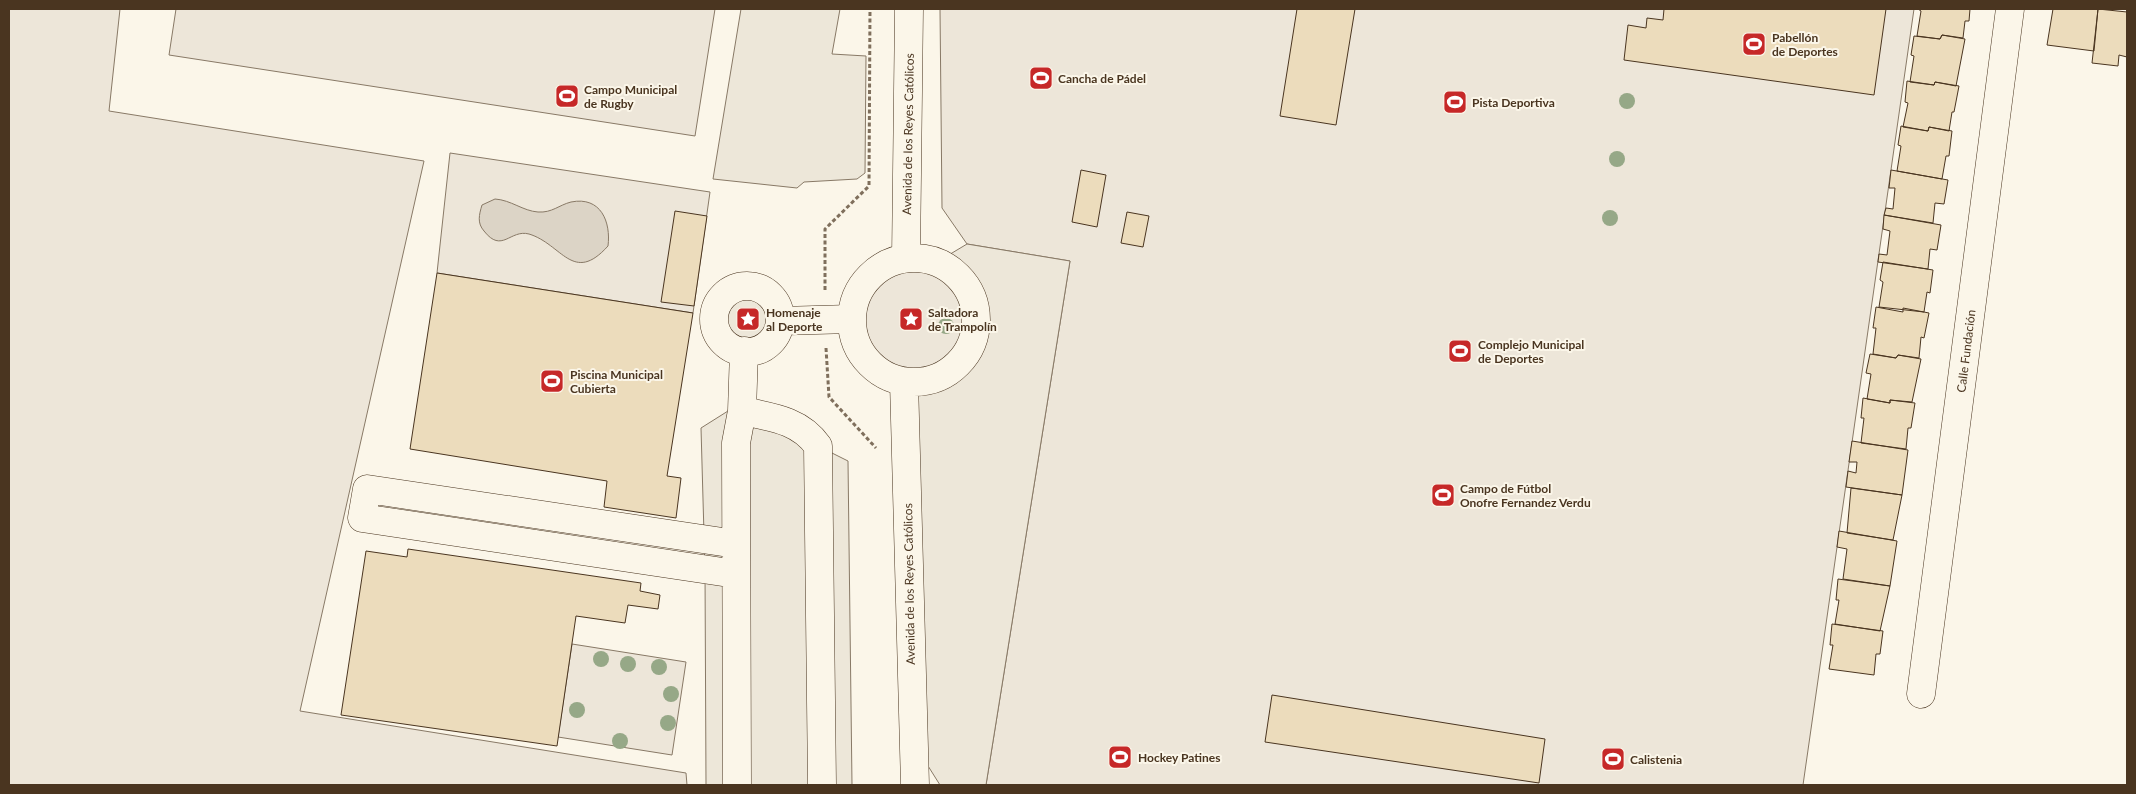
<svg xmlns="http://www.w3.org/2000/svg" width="2136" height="794" viewBox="0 0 2136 794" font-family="Lato,sans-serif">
<rect width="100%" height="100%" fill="#fbf6e9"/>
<path fill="#ede6d9" stroke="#887966" d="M9 9H120L109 111 424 161 300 711 686 773 687 785H9Z
M176 9H715L695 136 169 55Z
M940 9H1914L1803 785H986L1070 261 967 244 942 208Z
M450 153 710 192 693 313 437 273Z
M859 320a55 55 0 1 1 110 0a55 55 0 1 1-110 0Z
M572 644 686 662 672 755 558 737Z"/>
<path fill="#ede7d9" stroke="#887966" d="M741 9H840L832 54 866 56 865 173 857 179 804 182 797 188 713 179Z
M967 244 1070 261 986 785H940L913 742 914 383 935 379 954 368 967 352 975 332V311L968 290 955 274 937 262Z
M719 319a28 28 0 1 1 56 0a28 28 0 1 1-56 0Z
M728 411 818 446 848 461 852 785H706L705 570 701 428Z"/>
<path fill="#dcd4c6" stroke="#887966" d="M495 199C511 200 523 211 538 212 552 213 559 205 571 202 601 196 611 222 608 246 573 285 562 244 529 234 510 229 502 254 484 231 477 223 479 215 482 205Z"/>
<path fill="#ecdcbc" stroke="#4a3520" d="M1297 9H1355L1336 125 1280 116Z
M1664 9H1886L1874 95 1624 60 1628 25 1646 28 1647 18 1663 20Z
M1918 9H1970L1969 21H1965L1963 38 1942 35 1940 39 1917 36 1921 11Z
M2053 9H2098L2094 51 2047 45Z
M2098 9 2127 12V57L2119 55 2118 66 2092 63Z
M1942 35 1965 39 1956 86 1935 82 1934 85 1910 82 1914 56 1911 55 1914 36 1940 39Z
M1907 81 1934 85 1935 82 1959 86 1954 112H1952L1949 131 1929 127 1928 131 1903 127 1908 103 1905 102Z
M1901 126 1928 131 1929 127 1952 131 1949 156H1946L1942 179 1897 171 1901 146 1898 145Z
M1081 170 1106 175 1097 227 1072 222Z
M1891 170 1948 180 1944 204 1935 203 1933 223 1884 215 1886 208 1893 209 1895 188H1889Z
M675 211 707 216 694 306 661 302Z
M1127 212 1149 216 1143 247 1121 243Z
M1884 215 1941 225 1937 250 1930 249 1928 269 1878 262 1879 254 1887 255 1890 231 1883 229Z
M1883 262 1933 270 1930 293 1927 292 1924 312 1879 307 1883 282 1880 280Z
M437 273 693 313 667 476 681 478 676 518 604 507 607 481 410 449Z
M1876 307 1903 312V308L1929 313 1924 338 1921 337 1919 358 1898 355 1896 358 1873 354 1876 328H1873Z
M1870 354 1896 358 1898 355 1921 359 1912 402 1890 400V403L1867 399 1871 374 1866 373Z
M1863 398 1890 403V400L1915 403 1911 428H1908L1906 449 1861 443 1864 418H1861Z
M1852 441 1908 450 1902 495 1846 487 1848 471 1856 473 1857 462H1849Z
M1851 488 1902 495 1893 540 1847 533Z
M1839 531 1897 541 1890 586 1843 579 1847 549 1837 547Z
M408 549 641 583 640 591 660 595 658 609 628 605 625 623 576 616 557 746 341 715 366 551 407 557Z
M1838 579 1890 586 1880 631 1835 624 1839 600H1836Z
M1832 624 1883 631 1880 654H1876L1874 675 1829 669 1833 645H1830Z
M1272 695 1545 739 1539 783 1265 742Z"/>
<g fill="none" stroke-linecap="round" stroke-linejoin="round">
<g stroke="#4a3520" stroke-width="29">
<path id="minor" d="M714 319a33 33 0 1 1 66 0a33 33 0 1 1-66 0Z
M780 321 851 319
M742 411C771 417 800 420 818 446L822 785
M736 544 367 489 362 518 736 574
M1921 694 2010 9
M737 785 736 443 742 411 744 351"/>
</g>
<g stroke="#4a3520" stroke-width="29">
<path id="primary" d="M906 258 909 9
M852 320a62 62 0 1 1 124 0a62 62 0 1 1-124 0Z
M904 382 915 785"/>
</g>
<path stroke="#7f6f5c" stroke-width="3" stroke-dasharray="4 2.5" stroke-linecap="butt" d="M825 290V229L869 186 870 9
M826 348 829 397 876 448"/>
<use href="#minor" stroke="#fbf6e9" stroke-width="28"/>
<use href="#primary" stroke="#fbf6e9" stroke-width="28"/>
</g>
<g fill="#96a887">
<circle cx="1627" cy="101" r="8"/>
<circle cx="1617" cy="159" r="8"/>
<circle cx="1610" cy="218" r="8"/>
<circle cx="946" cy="326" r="8"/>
<circle cx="601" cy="659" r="8"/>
<circle cx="628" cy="664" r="8"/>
<circle cx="659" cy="667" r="8"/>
<circle cx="671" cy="694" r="8"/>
<circle cx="577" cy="710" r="8"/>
<circle cx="668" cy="723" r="8"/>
<circle cx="620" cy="741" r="8"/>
</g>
<defs>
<g id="stadium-square" transform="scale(1.25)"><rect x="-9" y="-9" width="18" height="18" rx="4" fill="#c62828" stroke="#fbf6e9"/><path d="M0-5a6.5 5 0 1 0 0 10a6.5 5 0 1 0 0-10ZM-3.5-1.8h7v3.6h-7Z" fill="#fff"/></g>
<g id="sight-square" transform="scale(1.25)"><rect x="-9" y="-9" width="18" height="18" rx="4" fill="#c62828" stroke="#fbf6e9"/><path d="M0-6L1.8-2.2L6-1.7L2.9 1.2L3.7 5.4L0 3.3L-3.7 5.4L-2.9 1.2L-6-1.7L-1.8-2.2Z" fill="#fff"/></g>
</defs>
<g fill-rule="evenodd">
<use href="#stadium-square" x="1754" y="44"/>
<use href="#stadium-square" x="1041" y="78"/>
<use href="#stadium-square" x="567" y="96"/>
<use href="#stadium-square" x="1455" y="102"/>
<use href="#sight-square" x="748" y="319"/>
<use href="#sight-square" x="911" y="319"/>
<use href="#stadium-square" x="1460" y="351"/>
<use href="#stadium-square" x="552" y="381"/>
<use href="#stadium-square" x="1443" y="495"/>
<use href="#stadium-square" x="1120" y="757"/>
<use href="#stadium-square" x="1613" y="759"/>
</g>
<g text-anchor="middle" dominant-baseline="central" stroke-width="4" stroke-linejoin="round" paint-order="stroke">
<g font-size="12" font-weight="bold" fill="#4a3520" stroke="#fbf6e9" text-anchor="start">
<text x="1772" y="37">Pabellón<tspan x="1772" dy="14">de Deportes</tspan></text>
<text x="1058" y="78">Cancha de Pádel</text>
<text x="584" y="89">Campo Municipal<tspan x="584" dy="14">de Rugby</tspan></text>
<text x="1472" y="102">Pista Deportiva</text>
<text x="766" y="312">Homenaje<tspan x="766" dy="14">al Deporte</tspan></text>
<text x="928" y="312">Saltadora<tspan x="928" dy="14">de Trampolín</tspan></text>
<text x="1478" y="344">Complejo Municipal<tspan x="1478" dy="14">de Deportes</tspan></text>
<text x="570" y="374">Piscina Municipal<tspan x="570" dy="14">Cubierta</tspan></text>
<text x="1460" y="488">Campo de Fútbol<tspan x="1460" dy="14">Onofre Fernandez Verdu</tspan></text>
<text x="1138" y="757">Hockey Patines</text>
<text x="1630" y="759">Calistenia</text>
</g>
<g font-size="12" fill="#4a3520" stroke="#fbf6e9">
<text transform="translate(908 134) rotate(-89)">Avenida de los Reyes Católicos</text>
<text transform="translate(1966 351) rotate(-83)">Calle Fundación</text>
<text transform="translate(909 584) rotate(-91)">Avenida de los Reyes Católicos</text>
</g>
</g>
<rect width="2136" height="794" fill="none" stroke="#4a3520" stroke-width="20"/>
</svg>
